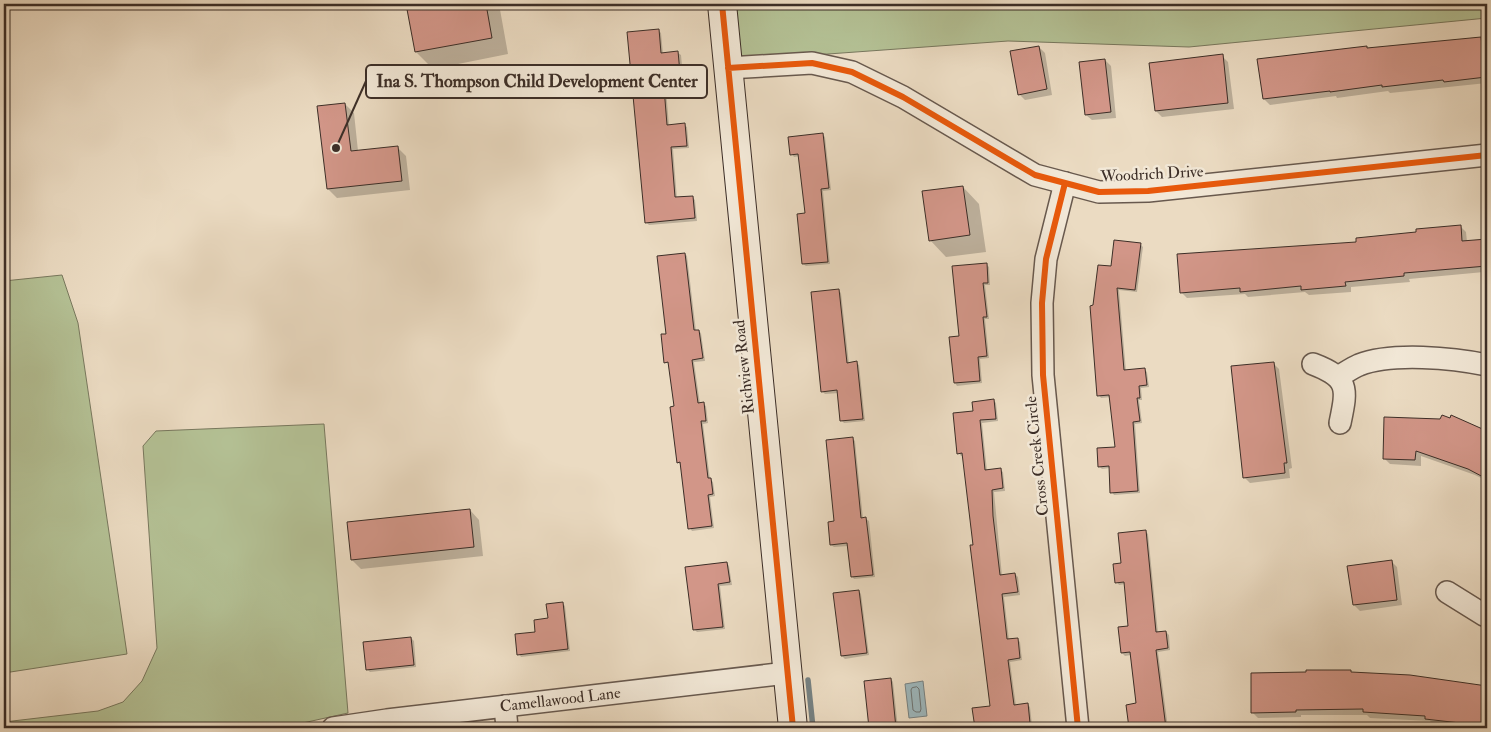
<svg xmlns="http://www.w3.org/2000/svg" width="1491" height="732" viewBox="0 0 1491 732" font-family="'IM FELL Double Pica',serif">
<rect width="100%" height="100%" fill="#ebdbc2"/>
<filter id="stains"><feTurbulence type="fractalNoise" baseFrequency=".004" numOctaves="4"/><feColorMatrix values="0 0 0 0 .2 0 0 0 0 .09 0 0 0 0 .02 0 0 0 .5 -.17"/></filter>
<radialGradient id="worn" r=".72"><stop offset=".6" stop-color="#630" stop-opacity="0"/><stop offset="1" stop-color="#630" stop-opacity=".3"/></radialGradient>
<path fill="#b4c195" stroke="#78785e" d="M732 4H1487V18L1189 47 1008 41 828 54 738 63Z
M62 275 78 323 127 654 4 673V281Z
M324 424 348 713 280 728H4V722L98 711 123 702 142 681 157 648 143 446 156 431Z"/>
<path fill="#9db8be" stroke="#768182" d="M923 681 927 716 909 718 905 684Z"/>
<path fill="#0003" d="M408 4H499L508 54 433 69 416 52Z
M658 30 661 33 663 54 678 53 681 55 683 76 665 77 669 126 684 125 687 127 689 148 673 149 677 199 692 197 695 200 697 221 649 225 646 222Z
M1487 37V83L1390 93 1388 91 1337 98 1336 96 1270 105 1264 99 1368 50Z
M1039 47 1045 53 1052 95 1025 100 1019 94Z
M1222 56 1228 62 1234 109 1162 117 1156 111 1151 64Z
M1105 60 1111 66 1116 118 1092 120 1086 115Z
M345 104 354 113 358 151 397 147 406 156 410 190 337 198 328 189Z
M822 134 825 137 831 190 823 191 830 264 806 266 803 264 806 214 800 156 794 157 792 154Z
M963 187 979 204 986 252 946 257 930 240Z
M1460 226 1466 232 1467 242 1487 240V284L1485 282 1484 272 1409 279 1410 282 1351 287V292L1309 295 1305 292 1248 297 1245 294 1187 298 1181 292 1358 243Z
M1140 244 1143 247 1137 292 1119 290 1126 371 1144 369 1147 372 1149 387 1141 388 1142 400H1139L1142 423 1135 424 1140 493 1114 495 1112 492 1110 468 1102 469 1099 466 1117 448 1111 397 1101 398 1099 395 1094 307 1112 267Z
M685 254 687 256 696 331H698L701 333 705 361 694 362 700 404H703L706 406 708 423 703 424 710 479 713 482 715 496 710 497 714 528 692 531 690 528 681 465 678 462 675 407 670 365 666 362 667 335Z
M986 264 989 267 990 285H985L989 319H985L989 358 980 359 982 383 957 386 955 383 960 337Z
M838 290 841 293 849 364 856 363 859 365 865 421 844 423 842 421 839 393 825 394 822 391Z
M1273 363 1279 369 1292 468 1289 469 1290 478 1250 483 1244 477Z
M994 401 996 403 998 421 982 423 987 471 1000 470 1003 472 1005 491 994 492 1002 576 1015 574 1018 577 1020 595 1004 597 1009 640 1017 639 1020 642 1022 660 1010 662 1016 706 1027 704 1030 707 1032 725 1018 727V728H976L974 709 991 707 964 455 961 456 959 453 974 412Z
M1452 417 1487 434V481L1475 475 1421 456V466L1390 464 1384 458 1451 420Z
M852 438 855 441 863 519H866L869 521 875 577 854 579 852 576 848 546 834 547 831 545Z
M470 510 479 520 483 556 361 569 352 560 348 524Z
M1145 531 1148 534 1158 633 1166 632 1169 635 1170 650 1158 652 1168 728H1139L1138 704 1131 655 1125 656 1122 653 1120 628 1130 627 1125 584 1119 585 1117 582 1122 564Z
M1391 561 1397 567 1402 605 1360 611 1354 605Z
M727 563 729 566 732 585 720 586 725 629 697 632 694 629Z
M859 591 861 594 869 655 845 659 842 656Z
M562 603 565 606 570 651 521 657 519 654Z
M411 638 414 641 416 667 370 672 367 669Z
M1350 671 1352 673 1410 677 1487 687V728H1465L1432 724 1430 721 1370 718 1367 715H1301V717L1258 718 1252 712Z
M891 679 893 682 898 728H870L865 682Z"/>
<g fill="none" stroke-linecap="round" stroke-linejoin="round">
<path stroke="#6c7372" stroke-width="1" d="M917 687 919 689 921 709 920 712H916L913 710 911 690 912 688Z"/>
<path stroke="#768182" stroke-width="5.5" d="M808 680 813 728"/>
</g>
<path fill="#d29688" stroke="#3c2e27" d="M406 4H486L492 38 415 52Z
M659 29 661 53 678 51 680 73 663 75 667 125 685 123 687 146 671 147 675 197 693 196 695 218 645 223 627 32Z
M1481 37 1486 77 1444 82 1443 80 1382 87V85L1330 92V91L1263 99 1257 59 1367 46V48Z
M1039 46 1047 89 1018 95 1010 51Z
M1223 54 1228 103 1155 111 1149 63Z
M1105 59 1111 112 1085 115 1079 62Z
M345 103 351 151 398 146 402 181 327 189 317 106Z
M823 133 829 188 821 189 828 262 802 264 797 214 805 213 798 154 790 155 788 137Z
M963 186 970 235 929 241 922 191Z
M1461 225 1462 241 1487 239V266L1404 273V276L1345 282 1346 286 1301 290V286L1240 292V288L1180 293 1177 254 1356 242V238L1416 232V229Z
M1114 240 1141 243 1135 290 1117 288 1124 370 1145 368 1147 385 1139 386 1140 398H1137L1140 421 1133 422 1138 491 1110 493 1109 466 1098 467 1097 448 1115 447 1109 395 1097 396 1090 306 1093 305 1098 265 1111 266Z
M685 253 694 330H699L703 358 692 360 698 403 704 402 706 421H701L708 478H711L713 494 708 495 712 526 688 529 680 462 677 463 670 407 674 406 668 362 664 363 661 334H666L657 256Z
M987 263 988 283H983L987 317H983L987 356 978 357 980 381 954 383 949 337 959 336 952 266Z
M839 289 847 363 857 361 863 419 840 421 837 390 821 392 811 292Z
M1274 362 1287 463H1284L1285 473 1243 478 1231 366Z
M994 399 996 419 980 420 985 470 1001 468 1003 488 992 490 993 516 1000 575 1015 573 1018 592 1002 594 1007 639 1018 638 1020 658 1008 660 1014 705 1028 703 1030 723 975 728 972 708 990 706 970 545H973L962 453 957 454 953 413 973 411 972 402Z
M1442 415 1450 418 1451 415 1487 431V479L1468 469 1416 451 1415 460 1383 459 1384 417 1440 419Z
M853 437 861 518 866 517 873 575 851 577 847 543 830 545 828 522 834 521 826 440Z
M470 509 474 547 351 560 347 522Z
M1146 530 1156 632 1166 631 1168 648 1156 650 1166 728H1129L1126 705 1136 703 1130 652 1121 653 1118 627 1128 626 1124 582 1115 583 1113 564 1121 563 1118 533Z
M1392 560 1397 600 1353 605 1347 566Z
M727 562 730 582 718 584 723 627 693 630 685 567Z
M859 590 867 653 841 656 833 593Z
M563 602 568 649 517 655 515 634 535 632 534 620 548 618 546 604Z
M411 637 414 665 366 670 363 642Z
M1306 670H1351V672L1410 675 1487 686V726L1470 723 1469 724 1425 719V716L1363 712V709L1296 710V712L1251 713V673L1306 672Z
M891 678 896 728H869L864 681Z"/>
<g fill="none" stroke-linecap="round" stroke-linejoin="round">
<g stroke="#68594e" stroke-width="24">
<g id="street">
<path d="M728 68 812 63 852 72 903 97 1035 175 1099 192 1148 191 1487 155"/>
<path d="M1065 183 1046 259 1042 303 1043 375 1078 728"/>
<path d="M1313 364C1350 378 1347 389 1340 423"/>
<path d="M1338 377C1345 373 1352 368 1359 365 1392 352 1453 358 1487 365"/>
<path d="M1447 592 1484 615 1487 616"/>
<path d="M505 706 507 728"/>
<path id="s1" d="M333 728 387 720 787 673"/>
</g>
</g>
<g stroke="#3c2e27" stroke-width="30">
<path id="secondary" d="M722 4 793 728"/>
</g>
<use href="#street" stroke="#f2e8d7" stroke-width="21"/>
<use href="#secondary" stroke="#f2e8d7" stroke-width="28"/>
<g stroke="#f2e8d7" stroke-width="9">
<path id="cycleway" d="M722 4 793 728
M728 68 812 63 852 72 903 97 1035 175 1099 192 1148 191 1487 155
M1065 183 1046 259 1042 303 1043 375 1078 728"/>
</g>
<use href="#cycleway" stroke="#e8590c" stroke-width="6"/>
</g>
<g text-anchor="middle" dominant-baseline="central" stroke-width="5" stroke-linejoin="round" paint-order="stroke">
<g font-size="16" fill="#3c2e27" stroke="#f2e8d7">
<text transform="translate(1152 174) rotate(-3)">Woodrich Drive</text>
<text transform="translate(744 367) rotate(-96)">Richview Road</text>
<text transform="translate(1037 456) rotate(-96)">Cross Creek Circle</text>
<text stroke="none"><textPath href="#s1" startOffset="229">Camellawood Lane</textPath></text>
</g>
</g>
<path fill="none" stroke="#3c2e27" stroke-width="2" d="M336 148L366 81"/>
<circle fill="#3c2e27" stroke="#f2e8d7" stroke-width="2" cx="336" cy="148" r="5"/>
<rect fill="#f2e8d7" stroke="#3c2e27" stroke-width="2" x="366" y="65" width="341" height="33" rx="5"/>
<g font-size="18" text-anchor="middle" font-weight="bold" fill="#3c2e27">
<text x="537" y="87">Ina S. Thompson Child Development Center</text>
</g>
<rect width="1491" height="732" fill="none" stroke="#ebdbc2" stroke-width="20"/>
<rect x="5" y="5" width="1481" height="722" fill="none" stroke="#3c2e27" stroke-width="2.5"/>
<rect x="10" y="10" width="1471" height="712" fill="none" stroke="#3c2e27"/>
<rect width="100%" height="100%" filter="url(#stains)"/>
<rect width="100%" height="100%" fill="url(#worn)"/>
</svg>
